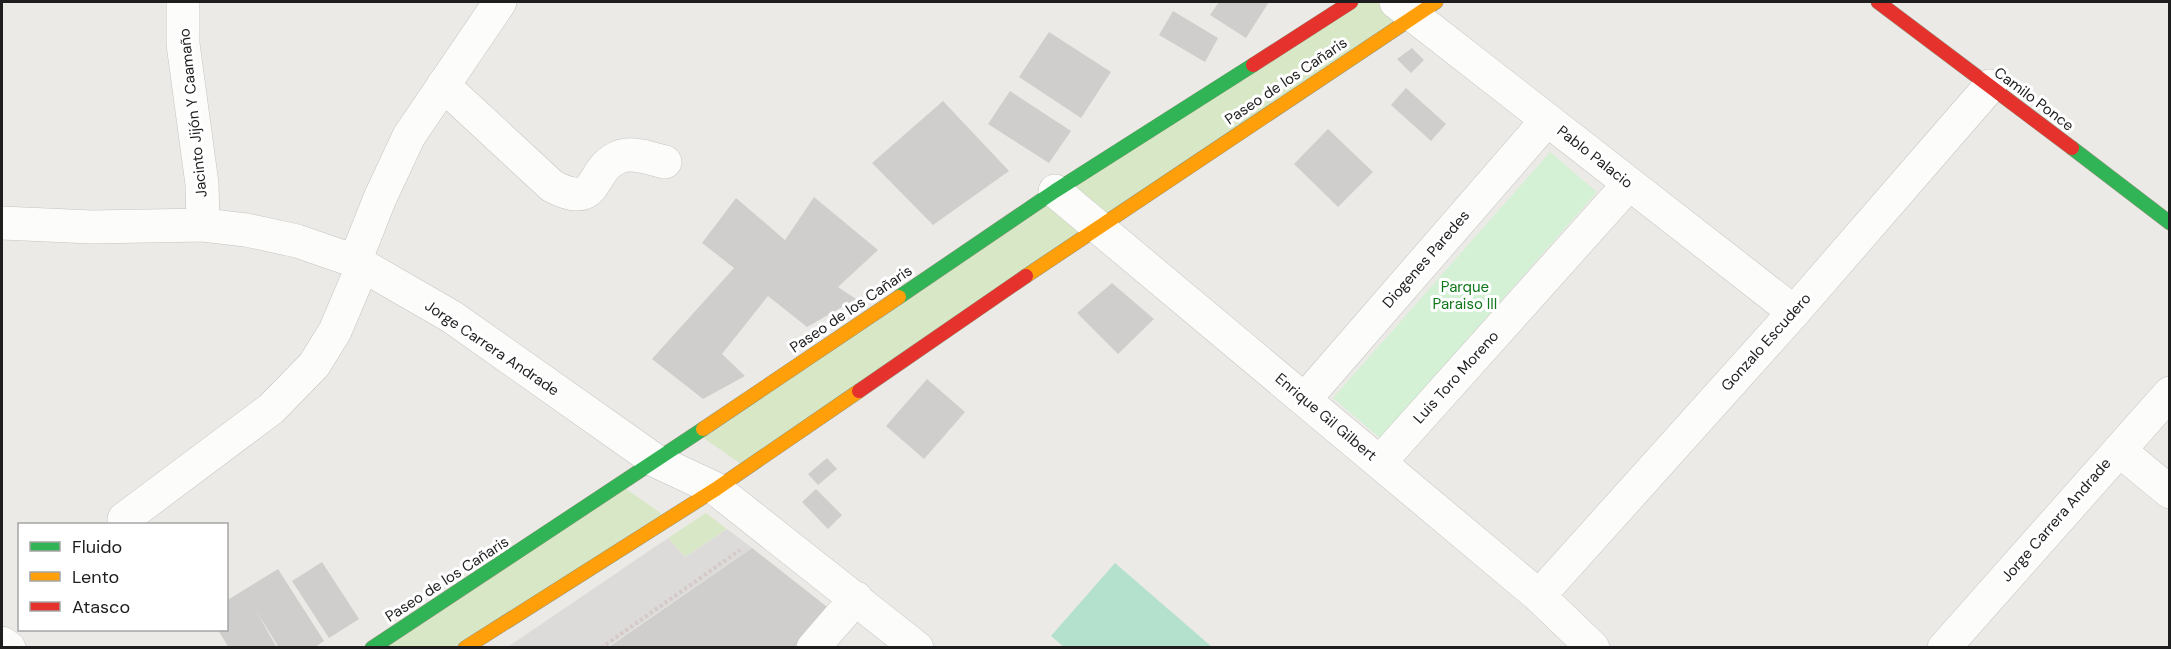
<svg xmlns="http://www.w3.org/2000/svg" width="2171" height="649" viewBox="0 0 2171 649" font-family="'DM Sans',sans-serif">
<rect width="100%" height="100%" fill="#eceae6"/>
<path fill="#d8e8c6" d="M1361 2H1387L1407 17 1099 220 1064 189Z
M1056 198 1087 228 741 464 702 437Z
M625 488 662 514 456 647 379 648Z
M706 513 727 529 685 557 668 538Z"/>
<path fill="#d5f1d5" d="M1550 152 1597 192 1380 438 1333 398Z"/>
<path fill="#b3e1ce" d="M1115 563 1212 647H1064L1051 636Z"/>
<path fill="#dcdbda" d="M727 529 752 548 607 647 506 648 668 538 685 557Z"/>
<path fill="#d0cecc" d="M1219 2H1269L1246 38 1210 15Z
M1173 11 1218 38 1205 62 1159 35Z
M1049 32 1111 72 1081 118 1019 77Z
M1412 48 1424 60 1411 73 1397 59Z
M1406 88 1446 124 1431 141 1391 105Z
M1010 91 1071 131 1049 163 988 124Z
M943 101 1009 171 933 225 872 163Z
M1328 129 1373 172 1338 207 1294 164Z
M814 197 878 250 838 287 856 299 807 327 768 296 722 354 745 376 703 399 652 359 734 268 702 243 736 198 785 240Z
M1112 283 1154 319 1118 354 1077 313Z
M927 379 965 412 924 459 886 426Z
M827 458 837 469 818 485 808 474Z
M816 489 842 515 828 529 802 502Z
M752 548 831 610 801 648H607Z
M322 562 359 619 329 638 292 581Z
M278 569 324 641 314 648H279L255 609 277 648H229L218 630H226V601Z"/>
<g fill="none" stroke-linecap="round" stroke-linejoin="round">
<g stroke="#c5c4c2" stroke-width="34">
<path id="street" d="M183 2V44L202 184 203 225
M1396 2 1794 312
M443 85 552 186C601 212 588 169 619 157 633 151 651 159 665 162
M1055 191 1539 596 1593 648
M2 223 92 227 203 225 246 230 297 241 355 261 452 317 656 461 716 489 917 648
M355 261 380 198 409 136 500 2
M1305 399 1547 120
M2119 450 2170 492
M1380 462 1629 184
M124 519 271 409 314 365 335 331 363 265
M1539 596 1794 312 1990 86
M2 643 9 648
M813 648 856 598
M1944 648 2170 393"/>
</g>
<g stroke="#93957f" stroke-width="15">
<path id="fast" d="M2072 148 2170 223
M899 297 1055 191 1253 65
M372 648 703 429"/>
</g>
<g stroke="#93957f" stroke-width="15">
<path id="slow" d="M1026 276 1436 2
M703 429 899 297
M465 648 716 489 859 391"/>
</g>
<g stroke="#93957f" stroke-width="15">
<path id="jam" d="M1878 2 2072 148
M1253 65 1351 2
M859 391 1026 276"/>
</g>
<path stroke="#d5c9c7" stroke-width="4" stroke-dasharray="3 3" stroke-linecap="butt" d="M601 648 740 550"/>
<use href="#street" stroke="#fcfcfb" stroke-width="33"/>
<use href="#fast" stroke="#30b455" stroke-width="14"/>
<use href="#slow" stroke="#ff9f0a" stroke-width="14"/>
<use href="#jam" stroke="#e5322d" stroke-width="14"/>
</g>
<g text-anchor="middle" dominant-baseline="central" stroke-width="6" stroke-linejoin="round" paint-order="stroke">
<g font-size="15" fill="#1e1e1e" stroke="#fff">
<text transform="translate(1286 81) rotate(-34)">Paseo de los Cañaris</text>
<text transform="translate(2034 99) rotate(37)">Camilo Ponce</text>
<text transform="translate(193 113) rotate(-96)">Jacinto Jijón Y Caamaño</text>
<text transform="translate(1595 157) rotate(38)">Pablo Palacio</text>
<text transform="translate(1426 259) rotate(-49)">Diogenes Paredes</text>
<text transform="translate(851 309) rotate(-34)">Paseo de los Cañaris</text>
<text transform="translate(1766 342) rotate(-48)">Gonzalo Escudero</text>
<text transform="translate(492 348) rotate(34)">Jorge Carrera Andrade</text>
<text transform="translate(1456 377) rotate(-48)">Luis Toro Moreno</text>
<text transform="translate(1326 417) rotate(40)">Enrique Gil Gilbert</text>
<text transform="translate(2056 520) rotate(-49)">Jorge Carrera Andrade</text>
<text transform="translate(447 579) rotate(-33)">Paseo de los Cañaris</text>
</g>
<g font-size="15" fill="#10771a" stroke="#fff">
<text x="1465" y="287">Parque<tspan x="1465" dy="17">Paraiso III</tspan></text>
</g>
</g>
<rect width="2171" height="649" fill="none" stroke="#1e1e1e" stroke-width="6"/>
<rect x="18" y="523" width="210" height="108" fill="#ffffff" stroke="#a5a5a5" stroke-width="1.5"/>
<rect x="30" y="542" width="30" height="9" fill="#30b455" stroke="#a5a5a5" stroke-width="1.5"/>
<text x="72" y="553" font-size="18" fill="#1e1e1e">Fluido</text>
<rect x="30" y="572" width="30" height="9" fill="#ff9f0a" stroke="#a5a5a5" stroke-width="1.5"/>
<text x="72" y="583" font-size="18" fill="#1e1e1e">Lento</text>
<rect x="30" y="602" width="30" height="9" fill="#e5322d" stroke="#a5a5a5" stroke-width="1.5"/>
<text x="72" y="613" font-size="18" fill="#1e1e1e">Atasco</text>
</svg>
